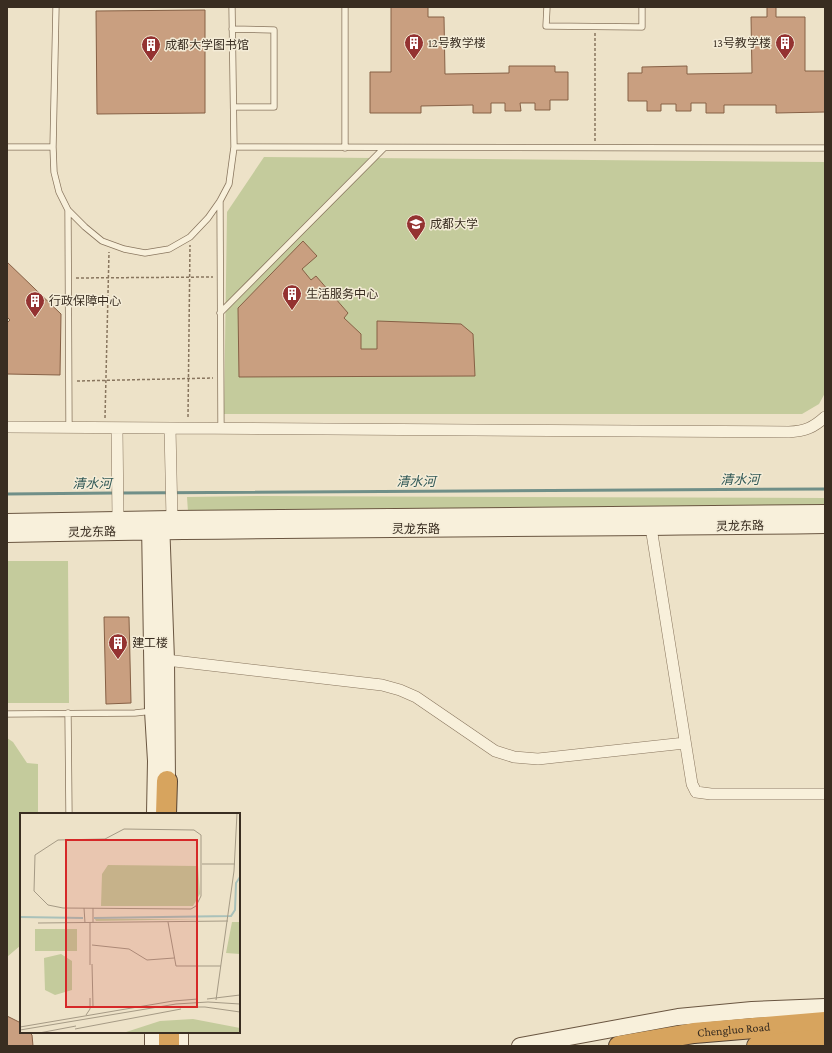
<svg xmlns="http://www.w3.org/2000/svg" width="832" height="1053" viewBox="0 0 832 1053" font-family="'Crimson Pro','Noto Sans SC',serif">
<rect width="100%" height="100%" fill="#ede2c8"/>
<path fill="#c4cb9c" d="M264 157 825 162V393L819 404 802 414H224L227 212Z
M259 496 825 498V509L188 512 187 497Z
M7 561H68L69 703H7Z
M7 738 13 742 27 763 38 764V814H21V945L7 957Z"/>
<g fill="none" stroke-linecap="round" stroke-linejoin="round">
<path stroke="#708f88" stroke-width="3" d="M121 493 825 489
M7 494 115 493"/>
</g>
<path fill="#c99f80" stroke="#866045" d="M391 7H428V17H444L445 74 509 73V66H555V72H568V100H550V110H535V103H520L521 111H505V103H491V113H473V105L421 106V113H370V72H391Z
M767 7H776V17H805V71H825V112L776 113V105H724V113H706V103H691V111H676V104H661V111H647V101H628V73H642V67L687 66V74L752 73 751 17H767Z
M205 10V113L97 114 96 11Z
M303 241 317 256 302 269 311 280 316 276 348 313 344 318 361 334V349H377V321L461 324 473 334 475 376 239 377 238 308Z
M7 262 61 314 60 375 7 374V323L10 320 7 317Z
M104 617H129L131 703 106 704Z
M7 1016 21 1023V1032H29L32 1035 33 1046H7Z"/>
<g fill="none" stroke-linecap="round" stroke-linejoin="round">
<g stroke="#88755e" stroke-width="7">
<path id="lane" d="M56 7 53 147 54 172 59 192 68 210 85 227 102 241 124 249 145 253 169 249 190 237 208 218 220 201 229 184 234 147 232 7
M345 7V148
M547 7 546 26 642 27V7
M232 29 274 30V107H234
M7 147H53
M234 147 825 148
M220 201 221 428
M68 210 69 427
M220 313 384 148
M68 713 69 814
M7 714 135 713 153 711"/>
</g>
<g stroke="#88755e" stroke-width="12">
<path id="street" d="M7 427 789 432C805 431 813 428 825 417
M117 428 118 520
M170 428 172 519
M650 521 692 784 696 792 711 794H825
M166 660 382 685 400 690 416 697 495 751 514 757 538 759 685 743"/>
</g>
<g stroke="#6a5641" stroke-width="18">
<path id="secondary" d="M161 520 166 660 167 781 168 793
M7 522 172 519 825 513
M150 523 153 711 156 761 155 814
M7 534C280 528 552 529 825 525
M180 1032V1046
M153 1046V1032
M520 1046 678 1017 752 1010 825 1007"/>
</g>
<g stroke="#564332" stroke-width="22">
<g id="highway">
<path d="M166 814 167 781"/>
<path d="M169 1032V1046"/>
<path id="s1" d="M619 1046 694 1033 825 1022"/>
<path d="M757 1046 801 1041 825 1040"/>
</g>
</g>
<path stroke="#88755e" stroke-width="1.5" stroke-dasharray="3 2" stroke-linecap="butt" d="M595 141V33
M76 278 213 277
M77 381 213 378
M188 417 190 245
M105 418 109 252"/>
<use href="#lane" stroke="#f8f0db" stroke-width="5.5"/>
<use href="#street" stroke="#f8f0db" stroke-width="11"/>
<use href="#secondary" stroke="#f8f0db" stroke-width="16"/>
<use href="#highway" stroke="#d7a45e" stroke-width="20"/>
</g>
<defs>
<g id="building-pin" transform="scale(1)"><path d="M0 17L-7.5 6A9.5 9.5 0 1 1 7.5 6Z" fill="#943231" stroke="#f4ecd7"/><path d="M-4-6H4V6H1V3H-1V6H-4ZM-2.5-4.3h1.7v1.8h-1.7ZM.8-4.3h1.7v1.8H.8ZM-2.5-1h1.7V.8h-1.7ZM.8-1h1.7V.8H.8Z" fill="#fff"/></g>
<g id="university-pin" transform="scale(1)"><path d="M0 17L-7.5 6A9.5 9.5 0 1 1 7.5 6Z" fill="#943231" stroke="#f4ecd7"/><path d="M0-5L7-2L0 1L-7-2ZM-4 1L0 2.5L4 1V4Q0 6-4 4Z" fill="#fff"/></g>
</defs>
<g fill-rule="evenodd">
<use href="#building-pin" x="414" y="43"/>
<use href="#building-pin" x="785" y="43"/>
<use href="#building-pin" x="151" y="45"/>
<use href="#university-pin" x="416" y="224"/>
<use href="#building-pin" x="292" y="294"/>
<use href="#building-pin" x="35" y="301"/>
<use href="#building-pin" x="118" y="643"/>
</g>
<g text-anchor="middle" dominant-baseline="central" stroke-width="3" stroke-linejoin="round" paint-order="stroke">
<g font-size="12" fill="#392d21" stroke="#f4ecd7" text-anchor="start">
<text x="428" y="43">12号教学楼</text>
<text x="771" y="43" text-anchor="end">13号教学楼</text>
<text x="165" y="45">成都大学图书馆</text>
<text x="430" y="224">成都大学</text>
<text x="306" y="294">生活服务中心</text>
<text x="49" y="301">行政保障中心</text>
<text x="132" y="643">建工楼</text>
</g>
<g font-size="12" fill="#392d21" stroke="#f4ecd7">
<text transform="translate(740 526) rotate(-1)">灵龙东路</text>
<text x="416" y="529">灵龙东路</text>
<text transform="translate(92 532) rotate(-1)">灵龙东路</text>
<text stroke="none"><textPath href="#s1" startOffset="116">Chengluo Road</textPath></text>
</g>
<g font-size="13" font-style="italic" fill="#315856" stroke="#f4ecd7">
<text x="740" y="479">清水河</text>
<text x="416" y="481">清水河</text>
<text x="92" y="483">清水河</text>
</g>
</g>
<g transform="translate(20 813)">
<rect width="220" height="220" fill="#ede2c8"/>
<path d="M88 52 178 53 180 81 173 93H81L82 61ZM75 106H184L76 108ZM212 109H220V141L206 140ZM15 116H57V138H15ZM41 141 52 148V177L35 182 25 177 24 145ZM173 206 220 215V220H103L140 208Z" fill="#c4cb9c"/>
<path fill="none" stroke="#a9c1ba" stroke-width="2" d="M0 104 63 105M74 105 211 103 215 97 216 70 220 64"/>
<path fill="none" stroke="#a59a85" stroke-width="1" d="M104 16 174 17 181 22V83L176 93 171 96 43 95 28 92 14 78 15 42 38 27 85 26ZM182 51H215M64 95 65 110M73 95V109M70 109V152M148 109 156 153H201M18 110 208 108M72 132 109 136 127 147 154 145M72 151 73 193M187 186 220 182M196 187 214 58 217 0M155 194H185L220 199M66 202 70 196V185M0 214 153 188 178 186M55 216 161 196M0 217 156 191 188 189 220 191M19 220 56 213"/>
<path fill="#d62828" fill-opacity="0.15" stroke="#d62828" stroke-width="2" d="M46 27H177V194H46Z"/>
<rect width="220" height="220" fill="none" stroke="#392d21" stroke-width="2"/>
</g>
<rect width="832" height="1053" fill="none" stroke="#392d21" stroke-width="16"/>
</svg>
